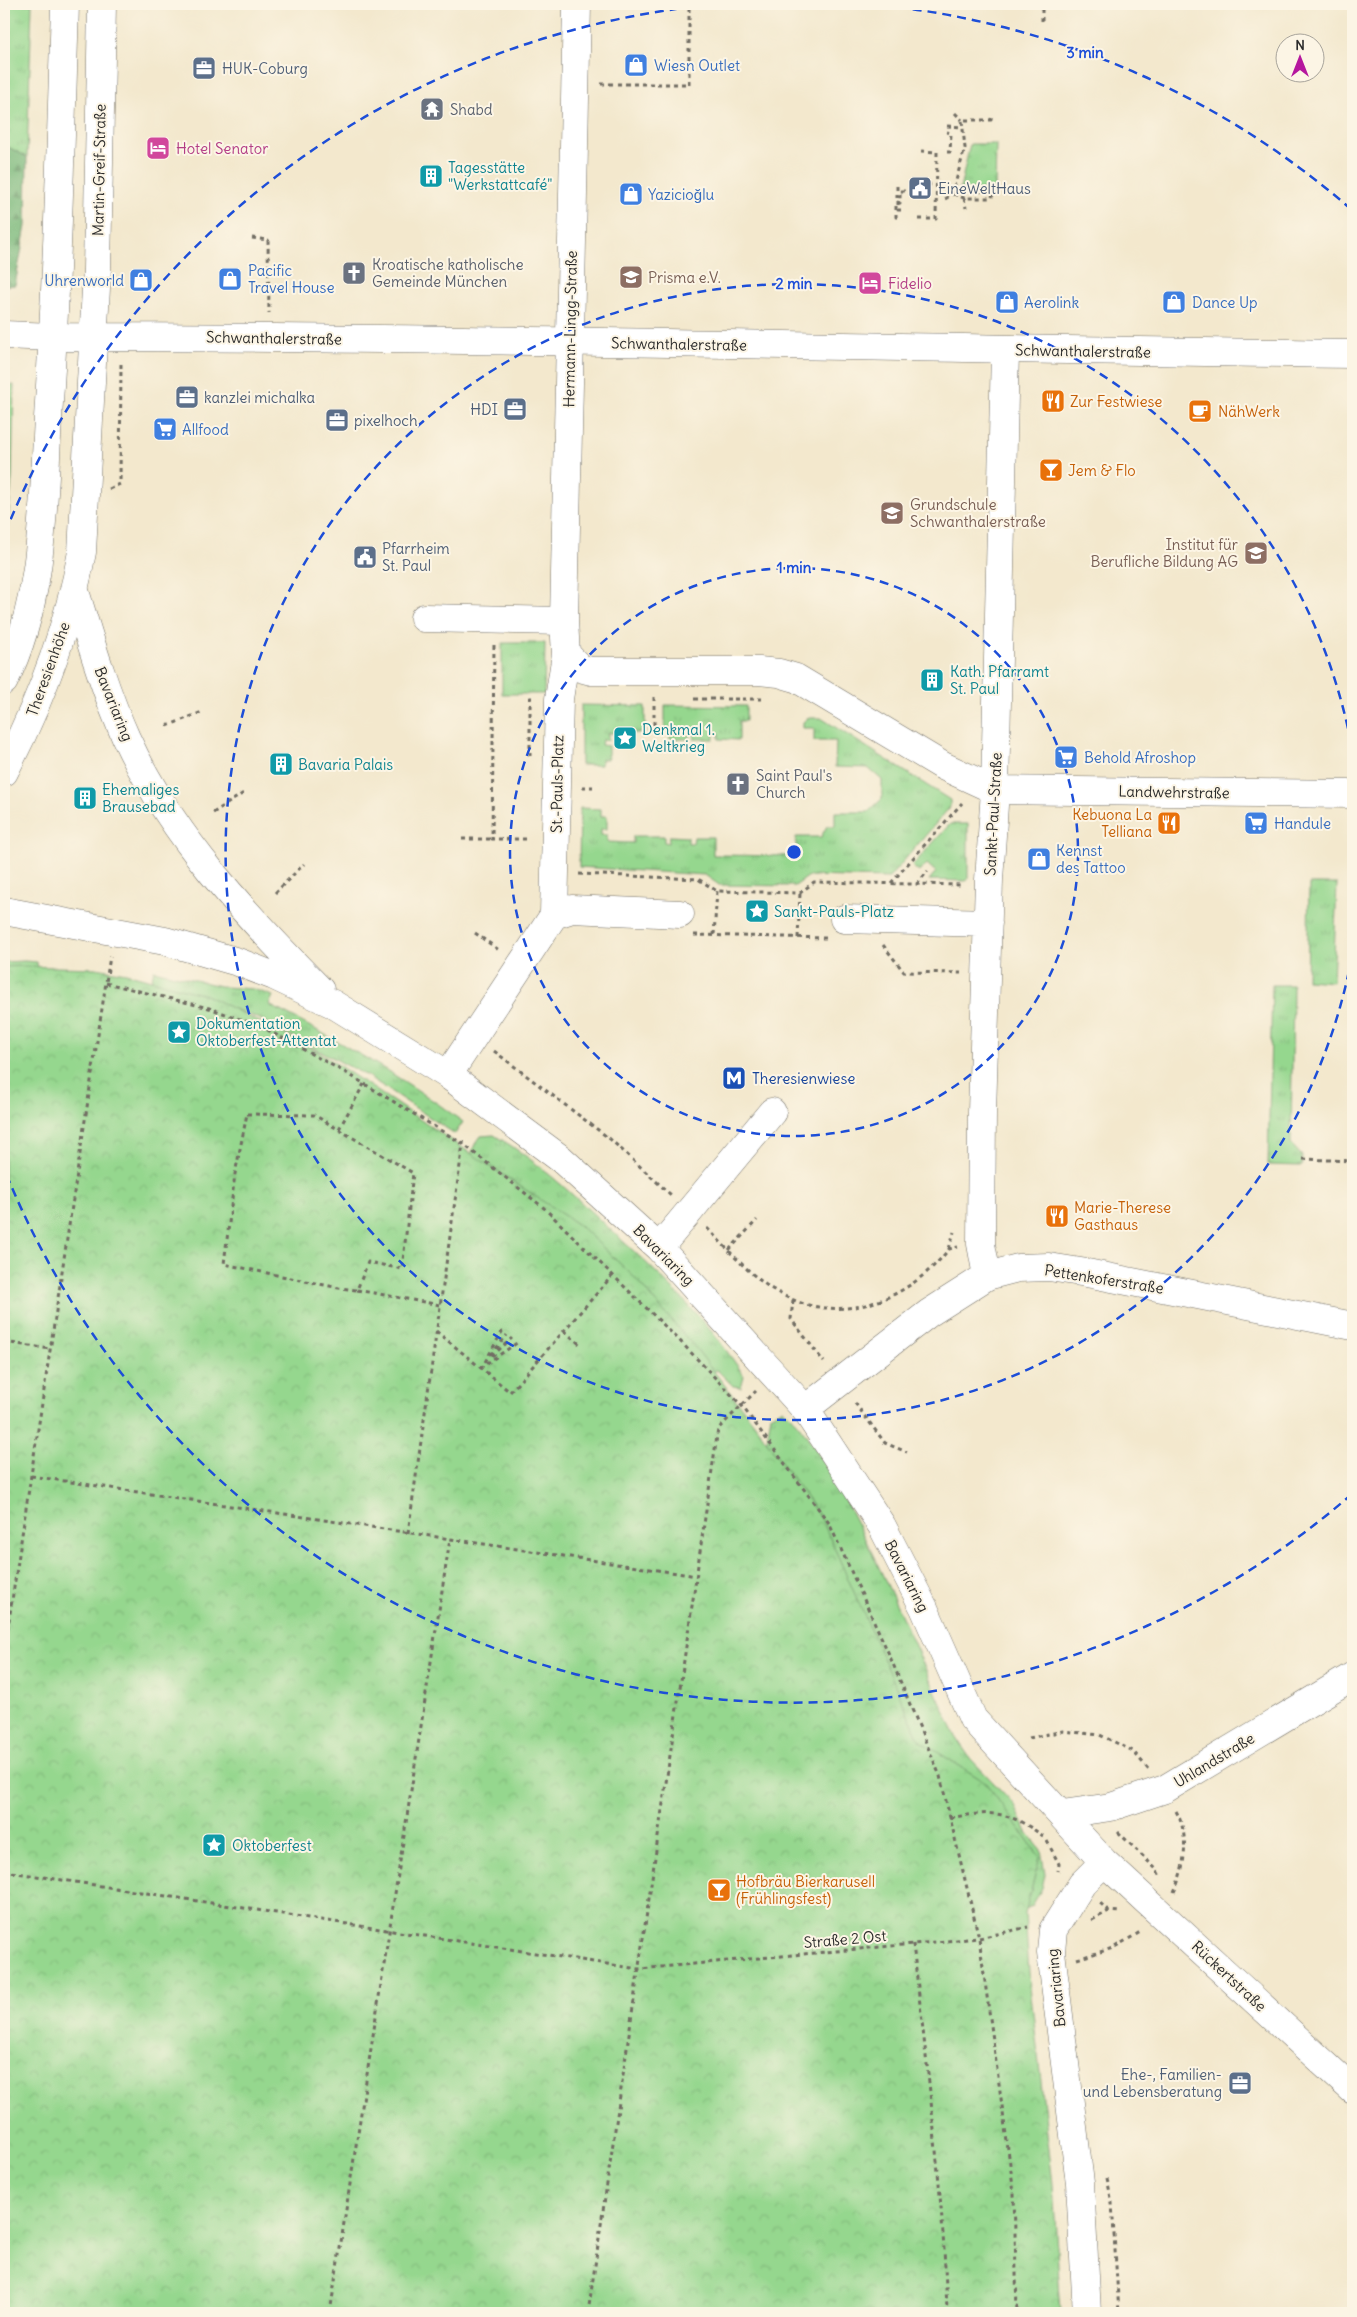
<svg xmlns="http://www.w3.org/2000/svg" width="1357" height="2317" viewBox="0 0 1357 2317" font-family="Delius,sans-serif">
<defs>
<pattern id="grass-tufts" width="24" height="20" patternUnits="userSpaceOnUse" patternTransform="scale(1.25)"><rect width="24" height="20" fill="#95d78e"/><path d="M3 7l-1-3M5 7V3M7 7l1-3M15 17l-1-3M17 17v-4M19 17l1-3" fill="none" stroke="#81b97b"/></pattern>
<pattern id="forest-firs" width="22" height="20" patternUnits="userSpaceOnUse" patternTransform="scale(1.25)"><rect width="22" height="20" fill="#78b879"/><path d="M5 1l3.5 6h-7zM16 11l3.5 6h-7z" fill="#639663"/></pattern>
<pattern id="park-crowns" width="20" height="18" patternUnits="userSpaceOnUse" patternTransform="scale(1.25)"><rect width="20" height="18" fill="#95d78e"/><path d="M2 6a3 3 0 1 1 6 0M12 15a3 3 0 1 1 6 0" fill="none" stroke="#81b97b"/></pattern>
</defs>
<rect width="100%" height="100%" fill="#fcf5e5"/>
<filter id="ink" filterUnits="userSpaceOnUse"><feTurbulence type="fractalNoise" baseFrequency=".02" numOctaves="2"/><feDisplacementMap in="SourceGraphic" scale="10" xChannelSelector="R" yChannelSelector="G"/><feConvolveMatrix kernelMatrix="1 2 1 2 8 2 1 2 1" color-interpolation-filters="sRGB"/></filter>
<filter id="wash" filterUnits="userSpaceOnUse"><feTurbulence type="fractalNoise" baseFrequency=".0096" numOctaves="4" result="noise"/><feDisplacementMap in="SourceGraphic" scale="20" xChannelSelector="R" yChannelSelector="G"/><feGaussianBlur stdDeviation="1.12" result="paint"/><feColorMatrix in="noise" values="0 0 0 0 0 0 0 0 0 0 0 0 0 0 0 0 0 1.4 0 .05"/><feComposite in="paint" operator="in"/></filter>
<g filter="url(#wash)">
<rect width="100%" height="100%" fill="#f3e8cd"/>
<path fill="url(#grass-tufts)" stroke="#60815c" d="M5 4H32L27 157 4 145V45L10 32Z
M970 144H996L995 190 960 189Z
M502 643H545L544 694H502Z
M581 705 645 706V733H608V740H602L601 745 608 746V759H601V765H581Z
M665 705 746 706V721H739V740L719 739V733H714V739H694V733H689V739H670V733H665Z
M808 718H821L950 800V807L889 878 809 876 795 886 719 885 705 875 579 867 580 808 601 809V816H607V829H601V835H607V842L633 843V836H664V842L668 843 669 836 688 837V843H693L694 837H713V855L796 856V837H821L827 826H835V812H868L882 799V780L868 768 835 767 836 741H814V728H803V722Z
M950 824H968V879L966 881 929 880 936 872 927 864 919 872 912 866Z
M1309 884H1337L1333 982 1307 980Z
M24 961 37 962 38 973 4 984V962Z
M154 970 224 987 253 989 273 996 269 1005C337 1040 403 1077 463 1122L455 1134 369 1077 258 1018 218 1003 150 987Z
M1272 985H1293L1291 1144 1302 1156V1166L1268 1165Z
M494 1135C535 1159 569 1191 603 1223 654 1269 707 1318 744 1376L741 1387 733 1386 717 1370 691 1385 466 1168 475 1144 481 1136Z
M782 1409C803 1424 815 1450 829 1472 879 1558 916 1650 957 1739L970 1758 1014 1804 1027 1832 1041 1850 1045 1874 1042 1888 1032 1906 1007 1918 764 1459 771 1414Z"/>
<path fill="url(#forest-firs)" stroke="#527252" d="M4 4 10 32 4 45Z
M4 145 27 157 26 226 15 285 4 286Z"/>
<path fill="url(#park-crowns)" stroke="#60815c" d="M4 385H14L12 478 4 566Z
M20 966 96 968 126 973 208 996 317 1051 580 1226 632 1275 698 1351 754 1423 822 1520 920 1741 985 1782 1040 1857 1025 1913 1030 1987 1053 2184 1061 2313H4V967Z"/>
</g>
<g filter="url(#ink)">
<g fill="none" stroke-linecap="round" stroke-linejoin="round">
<g stroke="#716d64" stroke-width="29">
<path id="minor" d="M4 335 53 337
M75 591C90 640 105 691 126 738 171 836 245 914 320 990
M424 618 564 621
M566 654 580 668 591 671H759L779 673 796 678 943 766 995 790 1353 794
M4 911 165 941 238 962 274 976 333 1004 448 1075 561 1159 659 1248 805 1409 882 1526 924 1608 973 1719 1104 1862 1353 2090
M554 915 559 699 566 654 564 621 577 4
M844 919 988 923
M448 1075 554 915 572 909 680 914
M659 1248 772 1112
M987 1276 981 1244 982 1113 989 880 995 790 1005 350
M805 1409 929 1313 987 1276 1018 1268 1049 1267 1087 1273 1353 1326
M1062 1814 1111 1807 1165 1789 1353 1676
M1087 2313 1080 2183 1051 1952 1053 1930 1082 1884 1104 1862"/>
</g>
<g stroke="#716d64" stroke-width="29">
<path id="major" d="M53 337C487 337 920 349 1353 354
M4 681C44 601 43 505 48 418 57 280 61 142 65 4
M4 772C40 702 68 630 82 552L97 269 102 4"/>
</g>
<path stroke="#716d64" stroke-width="3" stroke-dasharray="4 4" stroke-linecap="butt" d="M966 8V4
M1042 21V4
M601 84H689V4
M955 113 962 120
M947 126 963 127
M947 152H950L951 133 947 132
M919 184 937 185
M897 186V202L900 203V191H907
M946 191 964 198H992L993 192 953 190
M964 198 966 208
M945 199 952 195 965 148 962 120H991L992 114
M898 201V210H903
M896 206V217H898
M919 219H936L937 152 920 151
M252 238 268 240 269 313
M109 489 120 484 121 362
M494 645 492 839H529
M694 699H766
M167 726 202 712
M654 733V697
M530 756V698H533
M582 787H593
M213 813 245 792
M462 839H492
M579 874 698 879 717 891 800 893 814 882 963 885
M891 883 962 803
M917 884 928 871
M275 893 304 864
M475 933 499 950
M694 935 827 938
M714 935 717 891
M798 938 800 893
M883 945 904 972 961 973
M106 983 209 1008 262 1027 350 1075 463 1144 544 1208 678 1339 742 1406 829 1523 888 1652 940 1776 979 1938 1014 2193 1017 2313
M494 1051 610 1139 671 1195
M247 1114 314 1115 413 1173 402 1269 368 1262 357 1290 339 1288 224 1264 235 1174Z
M339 1129 364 1084
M1303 1159 1353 1161
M707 1228C728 1249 749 1275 774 1290 836 1329 907 1302 949 1249L958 1247
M949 1249 954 1232
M729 1250 757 1220
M357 1290 440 1305
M793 1300 791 1319 824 1362
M436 1331 510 1392 613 1275
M564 1331 582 1346
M4 1342 50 1349
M491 1355 507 1335
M492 1356 512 1338
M485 1362 503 1330
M480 1368 517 1343
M855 1403 885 1443 907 1452
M31 1476 697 1576
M408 1533 464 1137
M4 1653 110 956
M1029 1738 1063 1731 1100 1735 1133 1751 1148 1769
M950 1818C992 1810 1009 1811 1043 1836
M1118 1832 1156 1869 1161 1878
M1047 1841 1059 1864 1058 1871
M4 1871 639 1969 979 1938 1028 1927
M1174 1892C1185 1867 1190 1836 1176 1811
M1100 1903 1109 1911
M1092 1920 1109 1911 1121 1912
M913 1944C927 2066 943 2189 947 2313
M1077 1959 1113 1948 1142 1931
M1107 2178 1112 2203 1119 2313
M330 2313 450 1539
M588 2313 718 1429 756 1391"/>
<use href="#minor" stroke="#fff" stroke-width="28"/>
<use href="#major" stroke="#fff" stroke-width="28"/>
</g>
</g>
<g fill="none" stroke="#1d4ed8" stroke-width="2.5" stroke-dasharray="9 6">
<circle cx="794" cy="852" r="284"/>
<path d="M1352 956A568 568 0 1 1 1352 748"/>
<path d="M1352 1494A851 851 0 0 1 5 1171M5 533A851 851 0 0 1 720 4M868 4A851 851 0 0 1 1352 210"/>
</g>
<defs>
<g id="shop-square" transform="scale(1.25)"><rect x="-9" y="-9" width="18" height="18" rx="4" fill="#3f7fe0" stroke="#fcf5e5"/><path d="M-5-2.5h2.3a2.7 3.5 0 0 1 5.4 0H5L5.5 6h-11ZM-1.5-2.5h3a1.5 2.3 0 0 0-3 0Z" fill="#fff"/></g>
<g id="office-square" transform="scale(1.25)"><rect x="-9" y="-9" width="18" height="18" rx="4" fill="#5c6f8a" stroke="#fcf5e5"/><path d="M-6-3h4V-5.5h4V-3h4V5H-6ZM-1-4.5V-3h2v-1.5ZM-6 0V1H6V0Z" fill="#fff"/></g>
<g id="temple-square" transform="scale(1.25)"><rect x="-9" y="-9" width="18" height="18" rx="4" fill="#6b7280" stroke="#fcf5e5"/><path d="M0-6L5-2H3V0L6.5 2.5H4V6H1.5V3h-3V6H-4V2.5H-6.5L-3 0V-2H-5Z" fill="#fff"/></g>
<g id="hotel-square" transform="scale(1.25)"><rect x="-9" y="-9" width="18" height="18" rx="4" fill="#d1479c" stroke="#fcf5e5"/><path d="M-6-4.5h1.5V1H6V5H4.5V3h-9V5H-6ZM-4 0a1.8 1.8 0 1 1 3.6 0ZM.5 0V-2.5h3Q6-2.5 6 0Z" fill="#fff"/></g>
<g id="building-square" transform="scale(1.25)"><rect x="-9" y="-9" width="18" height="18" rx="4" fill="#0f9aa8" stroke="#fcf5e5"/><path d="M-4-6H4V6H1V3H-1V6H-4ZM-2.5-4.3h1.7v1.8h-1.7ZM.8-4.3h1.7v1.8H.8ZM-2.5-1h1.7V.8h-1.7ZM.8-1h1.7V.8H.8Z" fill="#fff"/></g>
<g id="civic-square" transform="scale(1.25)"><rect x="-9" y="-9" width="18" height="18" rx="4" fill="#5c6f8a" stroke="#fcf5e5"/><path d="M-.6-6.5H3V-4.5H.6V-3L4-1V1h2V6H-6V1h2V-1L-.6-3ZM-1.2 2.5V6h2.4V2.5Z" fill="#fff"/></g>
<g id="church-square" transform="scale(1.25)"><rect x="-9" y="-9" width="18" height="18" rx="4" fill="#6b7280" stroke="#fcf5e5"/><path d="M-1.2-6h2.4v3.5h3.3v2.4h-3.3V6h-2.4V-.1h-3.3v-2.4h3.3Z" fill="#fff"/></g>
<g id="school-square" transform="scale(1.25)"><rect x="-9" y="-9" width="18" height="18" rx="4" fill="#8d6e63" stroke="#fcf5e5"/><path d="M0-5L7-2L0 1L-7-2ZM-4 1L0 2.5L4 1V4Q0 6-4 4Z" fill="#fff"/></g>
<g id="restaurant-square" transform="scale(1.25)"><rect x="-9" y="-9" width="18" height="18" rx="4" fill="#e8710a" stroke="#fcf5e5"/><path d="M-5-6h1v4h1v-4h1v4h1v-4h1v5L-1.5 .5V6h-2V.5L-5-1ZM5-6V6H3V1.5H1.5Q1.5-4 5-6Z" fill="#fff"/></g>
<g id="cafe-square" transform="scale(1.25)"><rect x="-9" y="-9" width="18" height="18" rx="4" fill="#e8710a" stroke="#fcf5e5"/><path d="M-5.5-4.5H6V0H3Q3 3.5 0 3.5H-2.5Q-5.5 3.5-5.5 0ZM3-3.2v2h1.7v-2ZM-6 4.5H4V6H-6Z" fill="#fff"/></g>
<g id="supermarket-square" transform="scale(1.25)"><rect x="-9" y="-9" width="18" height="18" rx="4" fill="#3f7fe0" stroke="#fcf5e5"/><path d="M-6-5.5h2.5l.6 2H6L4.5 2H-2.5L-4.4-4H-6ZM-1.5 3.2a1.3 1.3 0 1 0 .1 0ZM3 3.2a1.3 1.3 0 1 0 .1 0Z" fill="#fff"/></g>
<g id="bar-square" transform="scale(1.25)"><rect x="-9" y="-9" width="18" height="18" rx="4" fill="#e8710a" stroke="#fcf5e5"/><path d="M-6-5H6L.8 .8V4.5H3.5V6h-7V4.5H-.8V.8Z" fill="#fff"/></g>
<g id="sight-square" transform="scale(1.25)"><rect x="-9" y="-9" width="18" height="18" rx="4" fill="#0f9aa8" stroke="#fcf5e5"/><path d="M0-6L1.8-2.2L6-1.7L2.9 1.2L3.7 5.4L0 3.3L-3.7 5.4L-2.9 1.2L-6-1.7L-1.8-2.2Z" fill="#fff"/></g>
<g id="metro-square" transform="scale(1.25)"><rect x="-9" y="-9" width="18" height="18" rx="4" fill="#1a4fb4" stroke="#fcf5e5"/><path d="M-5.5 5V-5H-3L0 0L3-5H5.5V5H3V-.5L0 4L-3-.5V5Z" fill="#fff"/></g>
</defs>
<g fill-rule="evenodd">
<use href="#shop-square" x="636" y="65"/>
<use href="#office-square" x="204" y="68"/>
<use href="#temple-square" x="432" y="109"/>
<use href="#hotel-square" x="158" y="148"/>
<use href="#building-square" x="431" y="176"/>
<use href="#civic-square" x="920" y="188"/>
<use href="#shop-square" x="631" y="194"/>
<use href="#church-square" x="354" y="273"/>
<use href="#school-square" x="631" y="277"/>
<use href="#shop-square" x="230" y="279"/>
<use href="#shop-square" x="141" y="280"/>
<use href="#hotel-square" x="870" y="283"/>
<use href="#shop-square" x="1007" y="302"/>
<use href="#shop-square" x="1174" y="302"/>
<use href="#office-square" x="187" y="397"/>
<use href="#restaurant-square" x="1053" y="401"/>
<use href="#office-square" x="515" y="409"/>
<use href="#cafe-square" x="1200" y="411"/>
<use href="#office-square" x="337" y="420"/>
<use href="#supermarket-square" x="165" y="429"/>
<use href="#bar-square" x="1051" y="470"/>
<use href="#school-square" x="892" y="513"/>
<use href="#school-square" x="1256" y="553"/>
<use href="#civic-square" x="365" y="557"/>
<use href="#building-square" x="932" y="680"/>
<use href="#sight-square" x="625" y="738"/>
<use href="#supermarket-square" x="1066" y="757"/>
<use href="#building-square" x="281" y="764"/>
<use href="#church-square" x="738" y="784"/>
<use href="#building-square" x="85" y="798"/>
<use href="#restaurant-square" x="1169" y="823"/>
<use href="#supermarket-square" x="1256" y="823"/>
<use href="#shop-square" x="1039" y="859"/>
<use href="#sight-square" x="757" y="911"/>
<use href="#sight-square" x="179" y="1032"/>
<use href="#metro-square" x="734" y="1078"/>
<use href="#restaurant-square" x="1057" y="1216"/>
<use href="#sight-square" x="214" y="1845"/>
<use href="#bar-square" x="719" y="1890"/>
<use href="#office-square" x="1240" y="2083"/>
</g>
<g text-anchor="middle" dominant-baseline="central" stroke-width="4" stroke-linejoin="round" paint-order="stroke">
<g font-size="15" fill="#366cbe" stroke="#fcf5e5" text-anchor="start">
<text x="654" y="65">Wiesn Outlet</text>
<text x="648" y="194">Yazicioğlu</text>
<text x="248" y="270">Pacific<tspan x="248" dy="17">Travel House</tspan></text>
<text x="124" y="280" text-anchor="end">Uhrenworld</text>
<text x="1024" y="302">Aerolink</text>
<text x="1192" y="302">Dance Up</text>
<text x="182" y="429">Allfood</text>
<text x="1084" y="757">Behold Afroshop</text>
<text x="1274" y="823">Handule</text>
<text x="1056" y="850">Kennst<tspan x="1056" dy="17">des Tattoo</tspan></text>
</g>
<g font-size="15" fill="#4e5e75" stroke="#fcf5e5" text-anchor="start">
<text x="222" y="68">HUK-Coburg</text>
<text x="938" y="188">EineWeltHaus</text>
<text x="204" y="397">kanzlei michalka</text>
<text x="498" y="409" text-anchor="end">HDI</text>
<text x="354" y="420">pixelhoch</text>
<text x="382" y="548">Pfarrheim<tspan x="382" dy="17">St. Paul</tspan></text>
<text x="1222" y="2074" text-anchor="end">Ehe-, Familien-<tspan x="1222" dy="17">und Lebensberatung</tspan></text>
</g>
<g font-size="15" fill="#5b616d" stroke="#fcf5e5" text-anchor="start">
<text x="450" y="109">Shabd</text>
<text x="372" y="264">Kroatische katholische<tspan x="372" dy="17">Gemeinde München</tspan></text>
<text x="756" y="775">Saint Paul's<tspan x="756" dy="17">Church</tspan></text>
</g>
<g font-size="15" fill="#b23c85" stroke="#fcf5e5" text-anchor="start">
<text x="176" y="148">Hotel Senator</text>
<text x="888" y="283">Fidelio</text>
</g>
<g font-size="15" fill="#0d838f" stroke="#fcf5e5" text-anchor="start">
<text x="448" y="167">Tagesstätte<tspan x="448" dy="17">"Werkstattcafé"</tspan></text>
<text x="950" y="671">Kath. Pfarramt<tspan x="950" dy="17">St. Paul</tspan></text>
<text x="642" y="729">Denkmal 1.<tspan x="642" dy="17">Weltkrieg</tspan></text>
<text x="298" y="764">Bavaria Palais</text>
<text x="102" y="789">Ehemaliges<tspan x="102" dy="17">Brausebad</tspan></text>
<text x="774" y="911">Sankt-Pauls-Platz</text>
<text x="196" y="1023">Dokumentation<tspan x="196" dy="17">Oktoberfest-Attentat</tspan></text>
<text x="232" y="1845">Oktoberfest</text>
</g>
<g font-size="15" fill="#2b2b2b" stroke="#fcf5e5">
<text transform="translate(99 170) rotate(-89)">Martin-Greif-Straße</text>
<text transform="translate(570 329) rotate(-89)">Hermann-Lingg-Straße</text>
<text transform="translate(274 338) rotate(1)">Schwanthalerstraße</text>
<text transform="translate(679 344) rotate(1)">Schwanthalerstraße</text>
<text transform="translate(1083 351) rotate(1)">Schwanthalerstraße</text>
<text transform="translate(48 669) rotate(-70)">Theresienhöhe</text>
<text transform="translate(114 704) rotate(68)">Bavariaring</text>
<text transform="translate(557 784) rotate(-89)">St.-Pauls-Platz</text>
<text transform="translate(1174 792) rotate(1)">Landwehrstraße</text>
<text transform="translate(993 814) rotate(-87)">Sankt-Paul-Straße</text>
<text transform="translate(664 1255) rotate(45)">Bavariaring</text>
<text transform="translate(1104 1279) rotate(9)">Pettenkoferstraße</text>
<text transform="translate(907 1576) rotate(63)">Bavariaring</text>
<text transform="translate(1214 1760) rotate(-31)">Uhlandstraße</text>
<text transform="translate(845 1939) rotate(-5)">Straße 2 Ost</text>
<text transform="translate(1229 1976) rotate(43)">Rückertstraße</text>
<text transform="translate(1056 1988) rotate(-96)">Bavariaring</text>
</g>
<g font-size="15" fill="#785e54" stroke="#fcf5e5" text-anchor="start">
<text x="648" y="277">Prisma e.V.</text>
<text x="910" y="504">Grundschule<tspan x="910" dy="17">Schwanthalerstraße</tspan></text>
<text x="1238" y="544" text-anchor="end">Institut für<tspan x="1238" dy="17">Berufliche Bildung AG</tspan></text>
</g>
<g font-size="15" fill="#c56008" stroke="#fcf5e5" text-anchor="start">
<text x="1070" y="401">Zur Festwiese</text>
<text x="1218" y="411">NähWerk</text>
<text x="1068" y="470">Jem &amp; Flo</text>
<text x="1152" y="814" text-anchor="end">Kebuona La<tspan x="1152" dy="17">Telliana</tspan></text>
<text x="1074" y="1207">Marie-Therese<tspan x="1074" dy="17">Gasthaus</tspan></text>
<text x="736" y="1881">Hofbräu Bierkarusell<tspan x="736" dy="17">(Frühlingsfest)</tspan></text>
</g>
<g font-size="15" fill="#164399" stroke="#fcf5e5" text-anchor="start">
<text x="752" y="1078">Theresienwiese</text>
</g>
</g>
<circle cx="794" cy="852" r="8" fill="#1d4ed8" stroke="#fcf5e5" stroke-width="2.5"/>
<g font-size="15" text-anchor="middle" font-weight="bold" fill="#1d4ed8" stroke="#fcf5e5" stroke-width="4" stroke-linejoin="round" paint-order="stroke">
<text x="1085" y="58">3 min</text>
<text x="794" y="289">2 min</text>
<text x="794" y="573">1 min</text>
</g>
<rect width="1357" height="2317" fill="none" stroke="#fcf5e5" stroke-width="20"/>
<g transform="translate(1300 58)"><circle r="24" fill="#fcf5e5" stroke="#a8a49b"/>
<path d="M0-4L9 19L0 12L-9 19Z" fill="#b5179e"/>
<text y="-8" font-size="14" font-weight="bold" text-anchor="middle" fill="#2b2b2b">N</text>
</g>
</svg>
